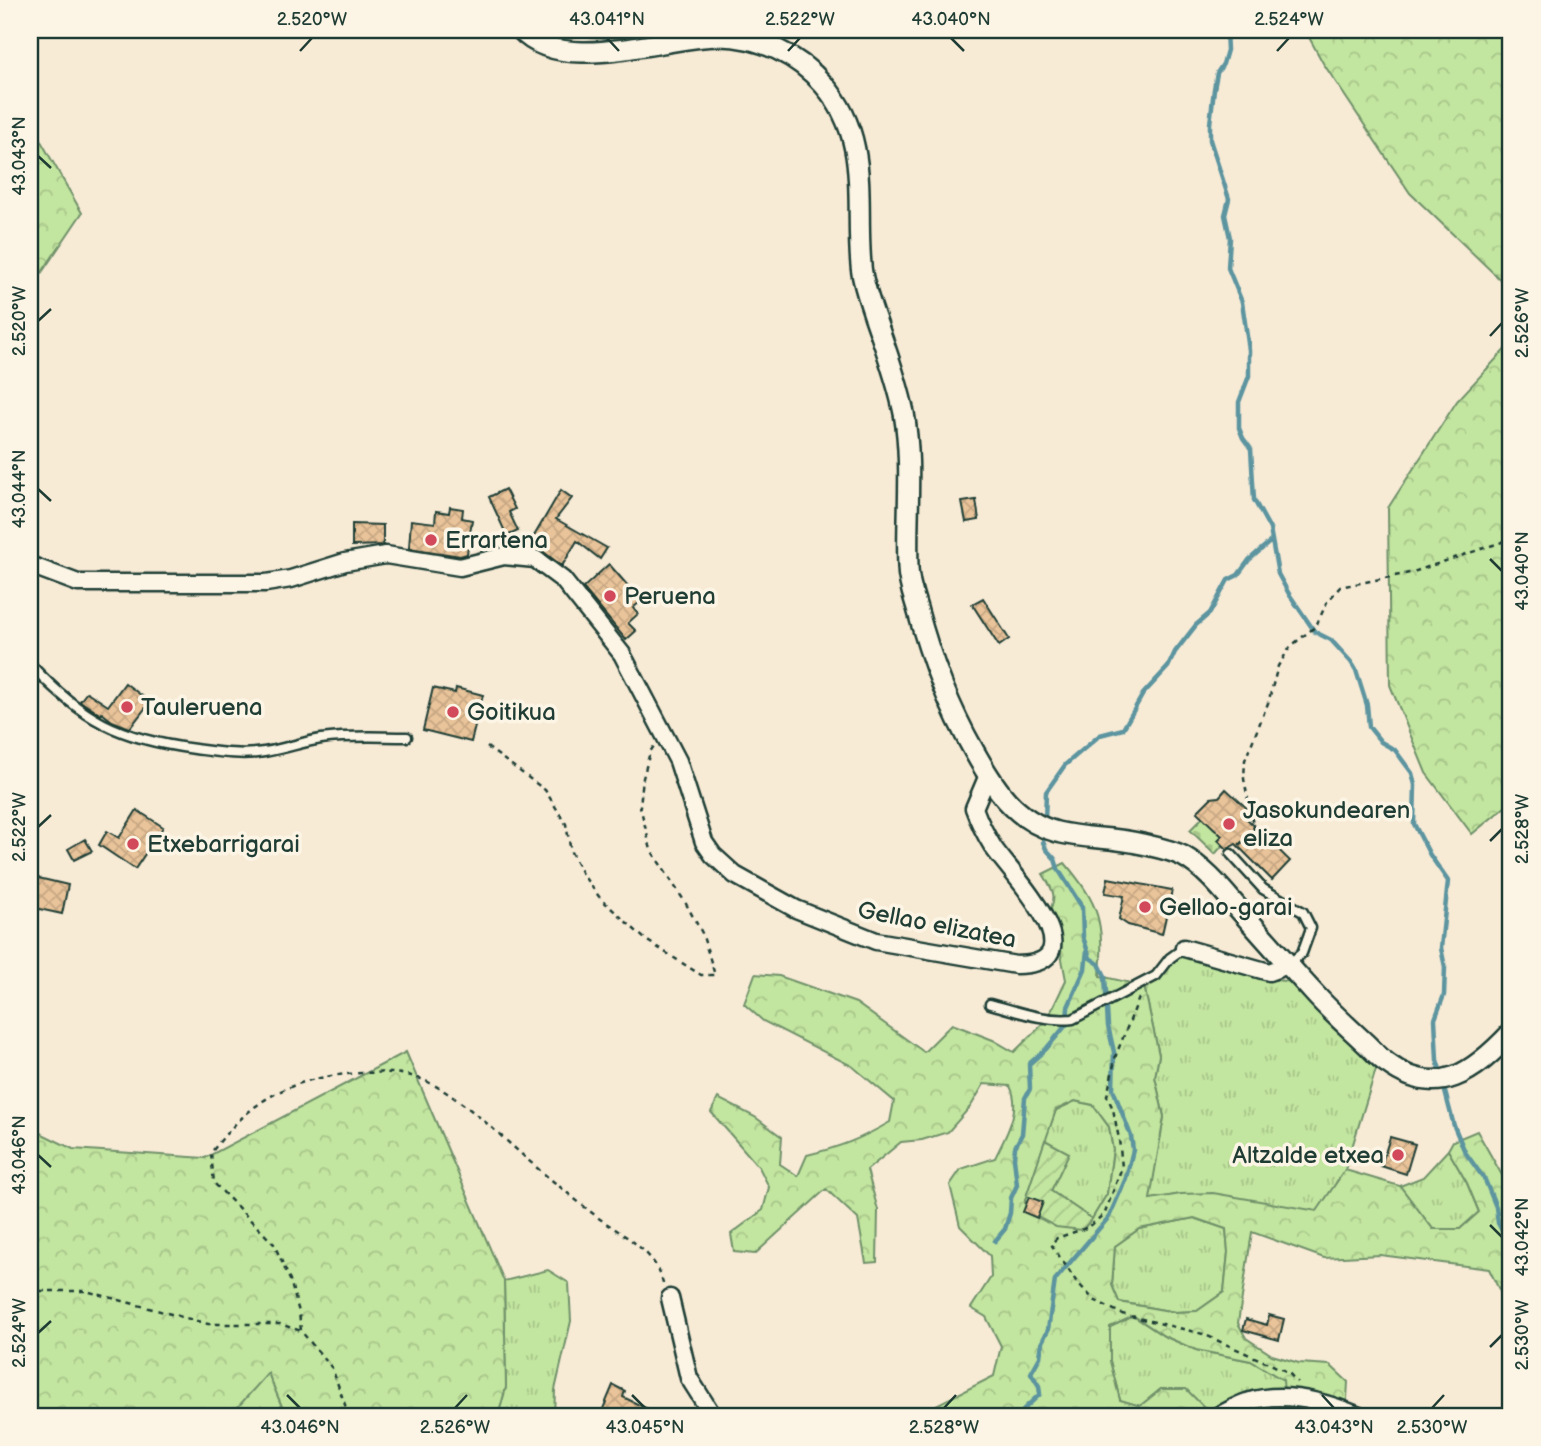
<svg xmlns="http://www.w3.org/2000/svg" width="1541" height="1446" viewBox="0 0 1541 1446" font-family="'Balsamiq Sans',sans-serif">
<defs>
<pattern id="grass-tufts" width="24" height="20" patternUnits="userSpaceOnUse" patternTransform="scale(1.75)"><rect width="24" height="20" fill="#c2e59f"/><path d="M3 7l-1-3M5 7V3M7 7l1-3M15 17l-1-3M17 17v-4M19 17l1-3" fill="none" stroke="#a6c58a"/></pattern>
<pattern id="forest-crowns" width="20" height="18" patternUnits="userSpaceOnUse" patternTransform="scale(1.75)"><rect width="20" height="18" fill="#c2e59f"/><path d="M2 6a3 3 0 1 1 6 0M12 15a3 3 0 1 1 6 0" fill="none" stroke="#a6c58a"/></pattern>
<pattern id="cemetery-stones" width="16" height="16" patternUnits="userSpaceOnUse" patternTransform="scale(1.75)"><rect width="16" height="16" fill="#c2e59f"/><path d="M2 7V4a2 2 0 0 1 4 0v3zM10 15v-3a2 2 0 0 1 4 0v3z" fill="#a6c58a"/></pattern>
<pattern id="garden-furrows" width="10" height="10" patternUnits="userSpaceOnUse" patternTransform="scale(1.75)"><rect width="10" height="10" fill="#c2e59f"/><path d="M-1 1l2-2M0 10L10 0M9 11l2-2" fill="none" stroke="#a6c58a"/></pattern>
<pattern id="building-cross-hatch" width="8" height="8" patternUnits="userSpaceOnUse" patternTransform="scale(1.75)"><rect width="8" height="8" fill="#e9c399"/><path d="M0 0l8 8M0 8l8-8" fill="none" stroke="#c7a884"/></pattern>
</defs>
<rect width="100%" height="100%" fill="#f8ebd6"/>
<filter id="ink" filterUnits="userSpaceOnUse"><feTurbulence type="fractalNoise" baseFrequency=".0143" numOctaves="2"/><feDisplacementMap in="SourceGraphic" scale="14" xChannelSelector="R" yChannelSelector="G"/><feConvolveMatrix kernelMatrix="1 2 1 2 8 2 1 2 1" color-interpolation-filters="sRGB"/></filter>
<g filter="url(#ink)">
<path fill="url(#grass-tufts)" stroke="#70916a" stroke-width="2" d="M1174 951 1261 978 1292 982 1350 1043 1377 1066 1345 1170 1317 1212 1181 1194 1149 1200 1164 1117 1155 1077 1159 1055 1144 986Z
M1075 1101 1093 1105 1109 1127 1113 1150 1107 1194 1092 1219 1051 1191 1045 1140 1056 1110Z
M1448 1150 1467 1183 1479 1212 1460 1229H1433L1400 1186 1423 1177Z
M1194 1218 1226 1229 1228 1252 1224 1292 1197 1311 1175 1312 1119 1302 1112 1285 1115 1246 1139 1229Z
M548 1270 569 1283 571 1321 555 1390 554 1416H498L506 1387 504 1281Z
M1133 1316 1164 1336 1196 1350 1251 1361 1284 1380V1395L1221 1411 1204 1407 1161 1389 1140 1406 1120 1400 1110 1361V1327Z
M268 1372 286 1416H230L233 1411Z"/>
<path fill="url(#forest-crowns)" stroke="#70916a" stroke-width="2" fill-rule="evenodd" d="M1305 30H1511V290L1410 193 1323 63Z
M30 122 82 213 30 290Z
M1511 343V802L1472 834 1426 773 1390 685 1388 508 1457 401Z
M1065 863C1100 905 1104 922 1100 976L1144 986 1159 1055 1155 1077 1164 1117 1150 1199 1181 1194 1213 1193 1317 1211 1345 1170 1400 1186 1433 1229H1460L1479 1212 1467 1183 1448 1150 1453 1141 1477 1131 1511 1191V1384L1504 1381 1508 1308 1489 1269 1380 1255 1324 1258 1252 1232 1238 1323 1246 1338 1272 1355 1299 1363 1330 1365 1348 1382 1346 1416H920L936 1405 994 1376 1001 1346 986 1317 971 1308 991 1277 990 1256 960 1226 950 1185 961 1169 995 1158C1006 1135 1022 1110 1010 1086L984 1084 971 1106 948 1132 922 1140 901 1142 867 1170 878 1210 877 1262 866 1263 858 1219 826 1189 755 1254 734 1252 731 1234 763 1210 769 1187 759 1167 711 1112 718 1098 755 1117 782 1137 780 1164 798 1176 807 1155C840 1147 861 1139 890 1122L894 1101 852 1066 763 1021 744 1004 755 974 779 976 856 1003 924 1052 952 1024 993 1040 1014 1052 1047 1020 1066 980 1058 938 1048 914C1058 896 1053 890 1043 874ZM1075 1101 1093 1105 1109 1127 1113 1150 1107 1194 1092 1219 1082 1230 1025 1200 1056 1110ZM1194 1218 1226 1229 1228 1252 1224 1292 1197 1311 1175 1312 1119 1302 1112 1285 1115 1246 1139 1229ZM1134 1316 1164 1336 1196 1350 1251 1361 1283 1380 1284 1394 1221 1411 1204 1407 1186 1389H1161L1140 1406 1120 1400 1110 1361V1327Z
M406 1052 504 1281 506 1387 498 1416H286L268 1373 230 1416H30V1125L32 1129 73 1149 205 1158Z"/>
<path fill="url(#cemetery-stones)" stroke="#70916a" stroke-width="2" d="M1203 817 1222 836 1218 840 1223 845 1215 854 1190 830Z"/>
<path fill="url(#garden-furrows)" stroke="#70916a" stroke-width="2" d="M1045 1140 1069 1153 1051 1191 1092 1219 1082 1230 1056 1227 1026 1211 1025 1200Z"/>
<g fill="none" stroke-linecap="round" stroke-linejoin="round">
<path stroke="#5c949f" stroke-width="4.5" d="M1226 30 1227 50 1223 64 1217 73 1214 89 1210 124V140L1229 199 1225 215 1230 238 1228 268 1242 302 1249 350V376L1239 402V428L1243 438 1251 449 1254 500 1270 529 1278 574 1289 594 1315 632 1331 640 1351 662 1356 670 1367 705 1369 727 1381 742 1395 750 1412 773 1415 785 1414 824 1430 855 1448 881 1441 948 1445 967 1444 995 1435 1019 1437 1060 1442 1076
M1045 821 1046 792 1065 765 1100 735 1123 729 1143 694 1168 667 1175 652 1196 625 1210 613 1228 580 1238 575 1249 560 1272 540
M1443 1084 1454 1126 1465 1152 1485 1180 1496 1207 1498 1223 1511 1248
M995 1241 1005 1229 1010 1213 1011 1198 1017 1185 1014 1158 1015 1147 1022 1134 1025 1098 1030 1089 1029 1064 1046 1049 1067 1024 1068 1007 1085 969 1087 950
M1021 1416 1024 1409 1040 1394 1039 1386 1031 1373 1040 1357 1042 1342 1048 1330 1055 1280 1109 1217 1126 1178 1133 1150 1131 1136 1113 1089 1114 1052 1108 1026 1105 976 1099 964 1090 958 1083 937 1082 907 1058 869 1055 859 1046 849 1043 842 1044 836"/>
</g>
<path fill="url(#building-cross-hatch)" stroke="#1f3d34" stroke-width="2" d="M505 489 515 509 509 512 518 531 507 536 489 497Z
M561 490 572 498 556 519 607 548 600 559 577 541 562 566 541 550 527 548Z
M976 500 979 520 966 522 962 502Z
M450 507 463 509 462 518 472 520 467 554 460 556 409 548 411 520 435 523 436 511 449 513Z
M352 524 383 525V545L352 546Z
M609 564 641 601 633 608 638 614 628 623 636 631 626 640 583 588Z
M983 598 1009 639 999 646 972 604Z
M125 683 150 702 130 728 112 721 102 713 101 715 80 701 87 692 108 706Z
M433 688 455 693 456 688 483 695 471 742 423 730Z
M1226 789 1250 811 1245 817 1290 861 1272 880 1236 844 1227 849 1218 840 1222 836 1197 812 1211 798 1219 797Z
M137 810 163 827 135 869 99 845 107 831 119 838Z
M85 839 92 851 74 860 68 849Z
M30 876 68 885 62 914 30 907Z
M1108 878 1172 890 1162 934 1128 925 1119 919 1124 896 1105 893Z
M1390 1137 1415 1144 1406 1174 1381 1166Z
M1029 1197 1043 1202 1037 1218 1023 1212Z
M1269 1315 1284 1319 1279 1340 1243 1330 1246 1319 1267 1325Z
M613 1385 625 1391 623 1397 662 1416H600Z"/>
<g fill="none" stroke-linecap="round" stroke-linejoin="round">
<g stroke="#1f3d34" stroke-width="13">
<path id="service" d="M30 664C82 720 119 739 195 749 218 752 242 756 264 752 284 749 302 742 321 739 350 735 378 737 407 737
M1231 854 1263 889 1303 912 1311 928 1302 953 1288 965
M990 1004C1016 1011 1045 1022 1073 1019L1156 976 1170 958 1184 948"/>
</g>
<g stroke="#1f3d34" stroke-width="21">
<path id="minor" d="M30 565 78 583H266L291 579 345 562 386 555 460 567 504 556 535 559 563 580 622 654 678 761 704 842 713 855 735 875 796 909 876 941 1016 965C1102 964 1011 874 993 847 985 834 979 822 974 808L988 775
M1184 948 1269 972 1288 965
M670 1298 689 1378 713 1416
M1217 1416C1227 1412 1237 1405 1247 1402 1283 1390 1326 1402 1359 1416"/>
</g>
<g stroke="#1f3d34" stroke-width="24">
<path id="tertiary" d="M521 30C563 76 664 36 719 36 759 36 798 55 824 85 871 139 855 201 861 265 862 282 869 299 874 315 885 347 897 379 904 413 913 465 906 515 908 567 908 581 913 595 917 608 930 657 949 707 974 751 994 787 1015 821 1057 832 1085 839 1114 837 1142 844 1155 847 1171 850 1183 856 1208 870 1226 895 1244 915 1267 941 1290 967 1313 992 1328 1009 1345 1024 1362 1040 1370 1047 1378 1057 1387 1063 1438 1101 1475 1071 1511 1033"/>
</g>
<path stroke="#1f3d34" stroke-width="2.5" stroke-dasharray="5 5" stroke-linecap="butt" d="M783 32 794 30
M487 747 545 790 566 824 571 852 582 874 600 898 646 940 701 975H715L702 933 685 902 651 850 640 806 643 778 650 752 654 746
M1239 845 1254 830 1244 779 1245 760 1268 703 1278 666 1291 646 1316 626 1327 602 1340 587 1410 573 1511 539
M1139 998 1116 1055 1107 1096 1113 1109 1119 1139 1122 1167 1105 1213 1089 1227 1057 1238 1051 1244 1076 1281 1094 1300 1122 1314 1203 1334 1288 1372 1297 1382
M30 1291H86L208 1324H280L301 1331
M349 1416 332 1368 301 1331 299 1312 290 1280 274 1244 214 1183 211 1153C252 1097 294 1076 363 1073 387 1072 408 1072 430 1083 473 1105 516 1152 554 1182 569 1194 584 1207 600 1219 619 1232 644 1246 656 1266 660 1272 662 1279 664 1286"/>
<use href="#service" stroke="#fcf5e5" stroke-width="8"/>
<use href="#minor" stroke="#fcf5e5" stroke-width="16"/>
<use href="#tertiary" stroke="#fcf5e5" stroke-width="19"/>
</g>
</g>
<path fill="none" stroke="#1f3d34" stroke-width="2.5" d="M607 38 619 51M951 38 964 51M300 51 312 38M788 51 800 38M1277 51 1289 38M38 156 51 168M38 321 51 309M1490 336 1502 323M38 489 51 501M1490 559 1502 571M38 827 51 815M1490 841 1502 829M38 1155 51 1167M1490 1225 1502 1237M38 1333 51 1321M1490 1347 1502 1335M287 1395 300 1408M632 1395 645 1408M1322 1395 1334 1408M455 1408 467 1395M944 1408 956 1395M1432 1408 1444 1395"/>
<g fill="#d1495b" stroke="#fcf5e5" stroke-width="2.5">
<circle cx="431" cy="540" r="7"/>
<circle cx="610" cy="596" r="7"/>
<circle cx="127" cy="707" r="7"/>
<circle cx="453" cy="712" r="7"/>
<circle cx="1229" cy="824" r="7"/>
<circle cx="133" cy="844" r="7"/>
<circle cx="1145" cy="907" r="7"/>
<circle cx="1398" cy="1155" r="7"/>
</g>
<g text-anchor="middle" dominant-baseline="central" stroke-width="7" stroke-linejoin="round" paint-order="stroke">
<g font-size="24" fill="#1f3d34" stroke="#fcf5e5" text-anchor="start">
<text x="445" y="540">Errartena</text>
<text x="624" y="596">Peruena</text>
<text x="141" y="707">Tauleruena</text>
<text x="467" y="712">Goitikua</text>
<text x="1243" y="810">Jasokundearen<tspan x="1243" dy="28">eliza</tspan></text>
<text x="147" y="844">Etxebarrigarai</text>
<text x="1159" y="907">Gellao-garai</text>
<text x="1384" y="1155" text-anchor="end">Altzalde etxea</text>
</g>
<g font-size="24" fill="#1f3d34" stroke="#fcf5e5">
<text transform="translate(937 925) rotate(11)">Gellao elizatea</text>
</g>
</g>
<rect width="1541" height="1446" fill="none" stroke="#fcf5e5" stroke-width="77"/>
<rect x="38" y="38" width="1464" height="1370" fill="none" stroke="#1f3d34" stroke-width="2.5"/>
<g font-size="18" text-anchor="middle" fill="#1f3d34">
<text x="312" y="25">2.520°W</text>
<text x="607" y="25">43.041°N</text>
<text x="800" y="25">2.522°W</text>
<text x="951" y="25">43.040°N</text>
<text x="1289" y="25">2.524°W</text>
<text transform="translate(19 156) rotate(-90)" y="6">43.043°N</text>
<text transform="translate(19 321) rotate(-90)" y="6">2.520°W</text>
<text transform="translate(1522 323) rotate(-90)" y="6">2.526°W</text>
<text transform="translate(19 489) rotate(-90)" y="6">43.044°N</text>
<text transform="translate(1522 571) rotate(-90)" y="6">43.040°N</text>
<text transform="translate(19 827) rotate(-90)" y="6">2.522°W</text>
<text transform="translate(1522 829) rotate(-90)" y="6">2.528°W</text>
<text transform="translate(19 1155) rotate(-90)" y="6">43.046°N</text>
<text transform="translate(1522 1237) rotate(-90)" y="6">43.042°N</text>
<text transform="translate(19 1333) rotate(-90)" y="6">2.524°W</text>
<text transform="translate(1522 1335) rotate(-90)" y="6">2.530°W</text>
<text x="300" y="1433">43.046°N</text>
<text x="455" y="1433">2.526°W</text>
<text x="645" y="1433">43.045°N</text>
<text x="944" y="1433">2.528°W</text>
<text x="1334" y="1433">43.043°N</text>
<text x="1432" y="1433">2.530°W</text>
</g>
</svg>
